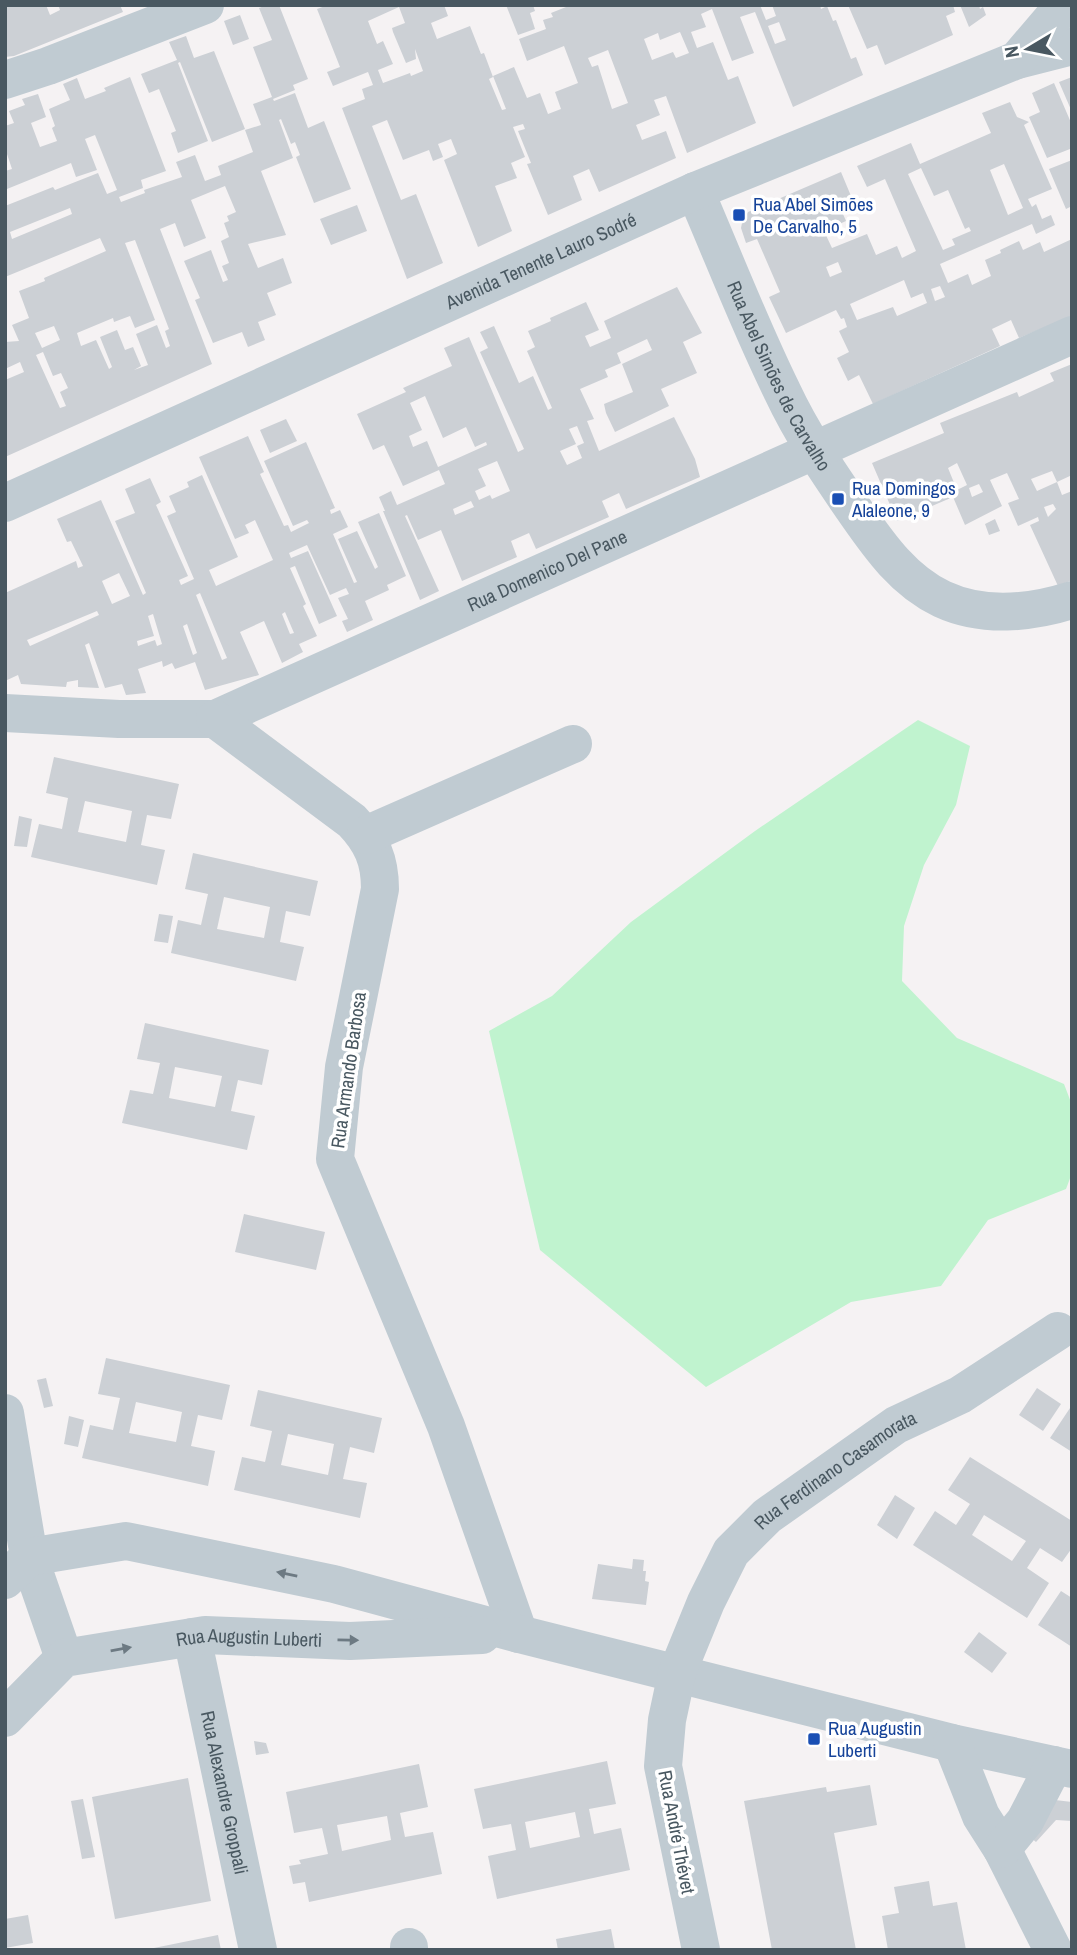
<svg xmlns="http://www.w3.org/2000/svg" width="1077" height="1955" viewBox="0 0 1077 1955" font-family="'Archivo Narrow',sans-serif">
<rect width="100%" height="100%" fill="#f5f2f3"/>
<path fill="#c0f3cf" d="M918 720 970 746 956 805 924 865 904 926 902 981 957 1038 1064 1084 1072 1105V1173L1066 1189 988 1220 941 1286 851 1302 706 1387 540 1250 489 1031 552 996 631 922 755 831Z"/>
<path fill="#ccd0d5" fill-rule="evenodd" d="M5 5H46L50 15 60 10 58 5H120L123 12 14 56 5 57Z
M267 5H279L308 79 293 85 295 90 273 99 274 101 295 93 308 128 324 121 351 189 314 203 296 157 300 155 295 142 291 144 281 119 279 120 293 158 261 171 286 235 248 244 258 268 283 258 292 283 267 293 276 315 258 322 265 340 248 347 242 332 213 343 195 300 200 298 184 261 211 250 223 282 228 280 222 266 229 263 221 241 229 237 224 223 229 221 227 216 236 212 225 186 191 200 206 238 184 247 175 223 160 229 212 364 5 457V380L24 372 20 362 5 369V342L19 341 12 325 29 318 19 291 45 281 44 278 106 251 100 238 5 277V206L53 187 55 190 98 173 107 194 117 190 95 135 85 139 97 170 76 177 71 163 7 189 5 171 12 169 5 148V126L14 123 9 111 25 105 22 99 38 94 46 117 31 123 40 147 57 141 52 128 55 126 49 109 70 100 63 84 77 78 85 99 106 91 104 88 130 77 166 171 141 180 143 188 119 197 121 202 145 193 144 190 182 177 176 162 195 155 205 181 221 175 218 166 253 152 245 130 261 125 253 104 272 97 253 47 272 40 259 8ZM70 208 72 214 12 239 10 232ZM135 240 169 329 165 331 170 346 166 348 157 325 136 334 148 365 134 370 141 366 133 347 125 350 117 330 100 337 112 367 109 369 96 340 81 346 77 333 113 318 114 322 130 316 135 328 155 320 125 243ZM54 326 60 340 42 348 35 333ZM43 352 53 376 61 373 68 388 60 392 66 406 60 408 36 355Z
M328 5H444L448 16 431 23 437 39 470 26 481 54 484 53 493 77 489 79 502 110 506 109 493 76 514 67 527 98 540 93 548 114 561 109 555 92 578 83 564 46 527 61 519 39 546 29 543 20 553 17 551 13 571 5H760L766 20 776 16 772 5H820L821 9 827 6 833 21 836 20 851 59 856 57 863 75 793 107 755 12 740 17 754 53 732 61 712 9 701 14 706 27 691 32 697 48 713 42 728 80 738 76 756 123 687 153 666 96 654 100 660 115 636 125 642 140 666 131 676 158 599 192 589 169 573 176 582 200 548 215 527 164 531 163 518 131 525 129 523 124 513 127 525 157 511 163 517 178 495 186 512 231 478 247 444 160 457 154 451 139 438 144 443 157 433 161 429 150 403 160 387 120 372 126 401 200 416 194 443 263 407 279 342 108 365 99 362 89 373 85 368 72 333 86 327 72 340 67 317 9ZM399 7 405 23 392 28 393 32 406 63 416 59 415 49 423 71 411 76 410 73 383 83 378 70 393 64 383 41 377 44 368 21ZM779 22 786 40 775 44 768 26ZM680 32 689 53 676 58 673 52 652 60 644 39 658 33 660 40ZM608 50 628 103 612 109 598 65 592 67 588 58Z
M506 5H533L535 11 530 13 535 29 518 35Z
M848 5H953L955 12 946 16 953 35 885 65 877 45 867 49Z
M960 5H979L980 9 983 7 986 15 969 27Z
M240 15 249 39 233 45 224 21Z
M186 36 194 58 214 51 245 129 212 142 180 62 178 63 208 141 178 153 171 133 176 131 159 89 149 93 141 74 177 60 169 42Z
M1072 77V112L1059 82Z
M1054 83 1072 125V153L1070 149 1047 158 1029 117 1040 112 1032 93Z
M1010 102 1017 117 1029 122 1024 125 1052 189 1028 199 1032 207 1036 204 1042 219 1051 215 1055 225 1036 234 1032 224 940 264 948 283 968 274 972 285 991 276 985 260 1001 253 1000 250 1019 241 1023 250 1040 242 1044 252 1072 239V316L1019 338 1011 320 992 329 1000 346 873 404 859 375 848 381 837 358 849 352 839 331 847 327 844 318 841 319 836 310 786 333 769 297 780 292 757 239 746 243 741 228 742 223 748 212 841 172 856 208 843 214 846 221 824 231 832 248 867 234 876 255 897 246 902 258 916 251 885 179 867 187 857 166 911 143 920 164 991 133 982 113ZM1004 164 1023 208 1008 215 990 170ZM921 168 934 196 948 190 965 229 969 227 971 231 952 239 955 245 943 250 908 174ZM838 262 842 272 830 277 826 267ZM904 280 911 298 923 293 927 303 897 316 893 307 857 320 850 304ZM940 286 945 297 935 301 931 289Z
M1072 160V206L1066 209 1049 169Z
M357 205 367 231 331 245 320 219Z
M677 287 702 333 683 342 697 373 661 389 669 406 615 432 606 413 604 404 633 392 622 364 652 350 647 339 617 353 621 363 605 370 608 377 580 389 594 419 587 421 599 451 674 417 695 459 700 477 626 509 619 493 602 501 609 517 536 549 529 533 511 541 517 557 462 581 441 530 418 540 407 515 405 516 439 591 420 600 383 511H385L379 497 391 491 397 505 445 484 439 470 403 486 384 445 373 450 357 414 406 392 403 388 452 366 444 348 469 337 518 452 524 449 480 352 488 348 480 332 494 326 519 383 533 376 548 410 552 408 527 351 535 347 528 331 551 321 550 318 586 302 599 330 585 336 590 347 611 338 604 321ZM425 396 443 438 466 427 475 447 486 442 487 445 438 467 427 441 413 447 409 436 422 430 410 403ZM577 426 584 443 577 446 582 458 567 465 560 451 576 444 569 429ZM497 461 510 491 492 499 490 495 479 500 475 491 486 486 478 469ZM471 501 474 507 455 515 453 509Z
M1072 364V475L1057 482 1052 471 1031 479 1037 491 1057 482 1062 495 1072 491V580L1058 586 1030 525 1039 521 1038 517 1018 526 1008 503 1019 499 1007 473 990 480 1002 506 965 525 953 497 897 521 872 463 944 433 940 423 1017 392 1019 397 1054 381 1050 373ZM957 463 967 485 957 490 948 468ZM979 484 983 492 972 497 969 488ZM1053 504 1056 509 1048 517 1044 507Z
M286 419 297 441 270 453 260 430Z
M248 436 264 472 260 474 284 526 288 525 291 532 309 523 307 520 293 526 264 461 306 442 335 508 330 510 331 514 340 510 348 527 333 534 354 583 357 582 338 539 357 531 375 569 378 567 358 522 379 513 406 576 387 585 389 590 365 601 373 620 347 632 342 621 348 619 338 598 349 594 346 588 330 595 307 545 289 553 291 558 308 551 337 616 319 624 295 566 290 568 306 604 303 606 317 636 299 644 303 652 282 663 264 621 240 632 259 675 205 690 195 662 175 669 172 663 163 667 162 661 138 669 146 693 126 695 122 684 105 688 89 643 85 645 99 688 78 687V680L67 682 66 687 21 684 18 675 5 681V593L76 561 78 568 83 566 71 541 67 542 57 519 101 500 143 595 146 593 115 521 135 513 125 489 150 478 161 502 156 505 188 576 179 580 181 585 194 579 167 516 176 512 169 496 189 487 187 482 202 475 238 557 209 570 216 586 273 560 255 520 245 525 249 533 235 539 199 457ZM119 573 130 596 112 604 102 581ZM200 593 227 658 222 660 196 595ZM97 611 99 615 30 646 27 640ZM285 612 294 633 290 634 282 614ZM153 614 162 644 157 646 155 640 138 646 137 641 154 636 148 616ZM187 624 197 653 193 655 183 626Z
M995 519 1000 531 989 535 985 524Z
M54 757 179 784 171 819 147 815 141 845 165 850 157 885 31 857 39 824 62 829 68 798 46 793ZM85 801 132 811 126 842 78 832Z
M19 816 32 819 27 847 14 846Z
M193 853 318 881 310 916 286 911 280 942 304 947 296 981 171 953 178 920 201 925 208 894 185 889ZM224 897 270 907 264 938 217 929Z
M159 914 173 916 168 943 154 941Z
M145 1023 269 1050 262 1085 238 1080 231 1111 255 1116 247 1150 122 1123 130 1090 153 1094 160 1063 137 1059ZM175 1067 222 1076 215 1107 169 1098Z
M244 1214 325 1232 316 1270 235 1252Z
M106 1358 230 1385 222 1420 198 1415 191 1446 215 1451 208 1486 82 1458 90 1425 113 1430 120 1398 98 1394ZM136 1402 182 1412 176 1442 129 1433Z
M46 1378 53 1406 44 1408 37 1380Z
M1037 1388 1061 1404 1043 1431 1019 1415Z
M258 1390 382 1418 374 1453 350 1447 343 1479 367 1483 360 1518 234 1490 242 1457 265 1462 272 1431 250 1426ZM288 1434 334 1444 328 1475 281 1465Z
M1072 1405V1452L1050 1438Z
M69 1416 84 1420 78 1447 64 1444Z
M970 1457 1072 1521V1548L1062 1562 1040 1548 1027 1568 1049 1583 1027 1618 913 1545 935 1511 956 1525 970 1504 948 1490ZM984 1515 1026 1541 1012 1561 972 1535Z
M895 1495 915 1508 897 1539 877 1525Z
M633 1559 644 1560 643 1571H646L645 1581 649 1582 646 1605 592 1599 598 1564 632 1569Z
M1061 1591 1072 1598V1647L1038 1625Z
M979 1632 1007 1653 992 1673 964 1652Z
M254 1741 266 1743 269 1753 256 1755Z
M607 1761 616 1804 589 1809 594 1834 621 1828 630 1870 497 1899 488 1856 516 1850 511 1824 483 1829 474 1789ZM575 1812 580 1837 530 1848 525 1822Z
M419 1764 428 1807 400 1813 405 1837 433 1832 442 1874 309 1902 305 1882 293 1884 289 1866 301 1864 299 1860 328 1854 322 1828 294 1833 286 1792ZM387 1816 391 1840 342 1851 337 1825Z
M188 1778 211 1901 115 1919 92 1797Z
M870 1785 877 1825 834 1833 856 1950H772L744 1801 826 1787 827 1792Z
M83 1799 95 1857 82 1859 71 1801Z
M1055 1800 1072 1802V1821L1056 1820 1036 1842 1019 1828Z
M929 1881 933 1906 957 1902 966 1950H888L882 1916 899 1913 894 1887Z
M28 1915 33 1943 5 1948V1919Z
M611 1929 615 1950H558L556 1939Z
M218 1935 221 1950H149V1949Z"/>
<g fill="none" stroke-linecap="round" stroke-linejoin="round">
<g stroke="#c0cbd2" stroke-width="38">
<path d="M1017 60 1072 46"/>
<path d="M5 80 48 66 205 5"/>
<path id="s1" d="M695 191C724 258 750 326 782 391 802 434 830 475 857 514 880 547 904 581 942 599 983 618 1031 613 1072 600"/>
<path id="s2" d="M5 503 695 191 1017 60 1064 5"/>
<path id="s3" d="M5 713 119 719H215L1072 335"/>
<path d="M215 719 352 821C372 842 380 860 380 889L344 1067 335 1159 446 1426 519 1634"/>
<path d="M366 835 573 744"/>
<path d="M5 1413 29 1557 64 1658"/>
<path d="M5 1580 29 1557 126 1541 334 1584 519 1634 952 1743 1072 1769"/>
<path id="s4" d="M192 1637 258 1950"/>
<path id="s5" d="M5 1718 64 1658 205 1635 350 1641 482 1635"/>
<path d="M952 1743 981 1816 1002 1849 1053 1950"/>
<path d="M1002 1849 1025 1821 1054 1765"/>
<path d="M409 1947V1950"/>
<path id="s6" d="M701 1950 663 1766 667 1720 677 1673 706 1602 731 1552 767 1516 896 1425 960 1395 1058 1331"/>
</g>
</g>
<defs><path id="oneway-solid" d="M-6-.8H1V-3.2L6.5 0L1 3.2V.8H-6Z" transform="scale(1.75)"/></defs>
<g fill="#6d7a83">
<use href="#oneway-solid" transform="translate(287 1574) rotate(-168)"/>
<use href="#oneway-solid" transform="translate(348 1640) rotate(1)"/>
<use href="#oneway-solid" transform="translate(121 1649) rotate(-10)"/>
</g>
<g fill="#1a4fb4" stroke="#fff" stroke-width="2.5">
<rect x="732" y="208" width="14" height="14" rx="3.5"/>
<rect x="831" y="492" width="14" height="14" rx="3.5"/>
<rect x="807" y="1732" width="14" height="14" rx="3.5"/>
</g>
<g text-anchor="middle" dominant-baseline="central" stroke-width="7" stroke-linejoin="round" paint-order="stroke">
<g font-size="19" fill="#164399" stroke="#fff" text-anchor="start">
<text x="753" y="204">Rua Abel Simões<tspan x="753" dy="22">De Carvalho, 5</tspan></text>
<text x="852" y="488">Rua Domingos<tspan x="852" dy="22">Alaleone, 9</tspan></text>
<text x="828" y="1728">Rua Augustin<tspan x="828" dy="22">Luberti</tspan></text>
</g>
<g font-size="19" fill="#495861" stroke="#fff">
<text stroke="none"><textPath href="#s2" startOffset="588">Avenida Tenente Lauro Sodré</textPath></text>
<text stroke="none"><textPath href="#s1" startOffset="203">Rua Abel Simões de Carvalho</textPath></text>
<text stroke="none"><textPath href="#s3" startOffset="574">Rua Domenico Del Pane</textPath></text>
<text transform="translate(348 1070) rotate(-82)">Rua Armando Barbosa</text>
<text stroke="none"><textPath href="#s6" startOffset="548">Rua Ferdinano Casamorata</textPath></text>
<text stroke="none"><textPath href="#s5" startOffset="271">Rua Augustin Luberti</textPath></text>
<text stroke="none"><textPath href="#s4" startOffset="159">Rua Alexandre Groppali</textPath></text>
<text transform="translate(677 1832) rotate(79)">Rua André Thévet</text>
</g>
</g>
<rect width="1077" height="1955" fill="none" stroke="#495861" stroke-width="14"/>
<g transform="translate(1028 49) rotate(260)" stroke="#ffffff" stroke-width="5" paint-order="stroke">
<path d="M0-5L12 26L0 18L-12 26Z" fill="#495861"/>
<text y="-10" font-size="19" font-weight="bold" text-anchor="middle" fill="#495861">N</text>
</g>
</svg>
